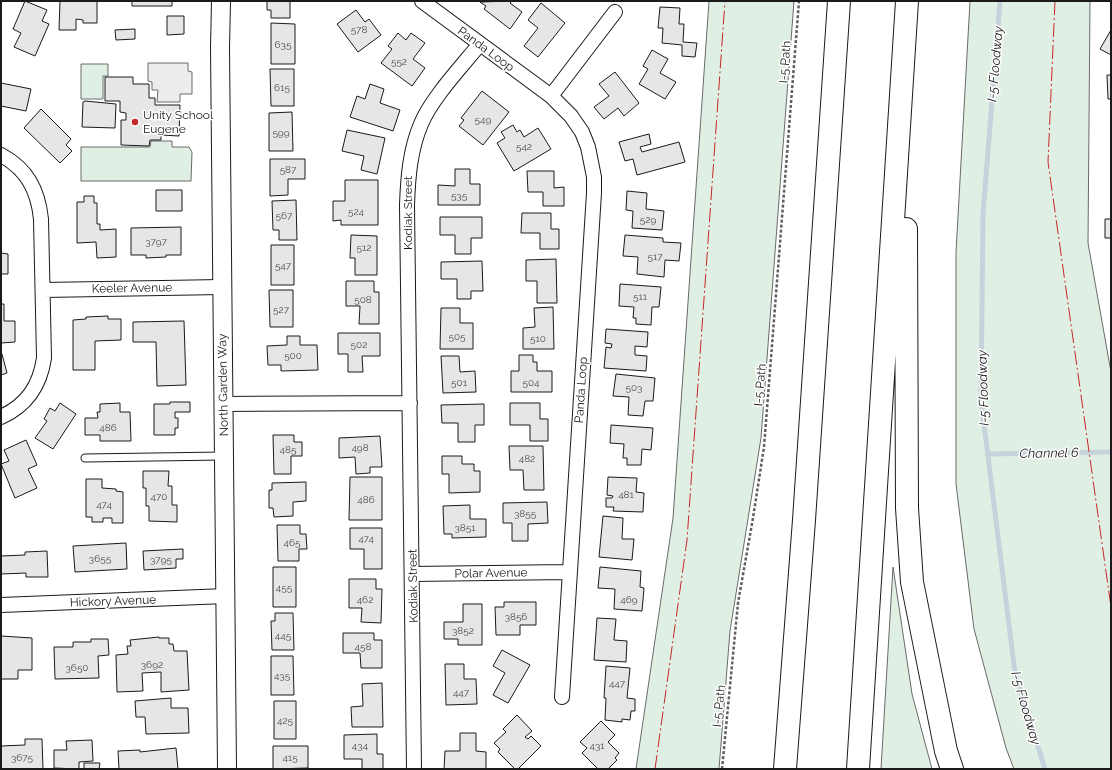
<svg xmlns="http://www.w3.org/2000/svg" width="1112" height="770" viewBox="0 0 1112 770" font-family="Raleway,sans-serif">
<rect width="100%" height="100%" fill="#fff"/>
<path fill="#e0efe3" stroke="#6a6a6a" d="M709 1H794L761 438 730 631 719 769H636L673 518Z
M970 1H1090L1088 243 1111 372V769H1014L1006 748 974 629 956 484V252Z
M81 64H108V76H103V99H81Z
M151 141H172V147H189L192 152 191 181H81V147H150Z
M893 567 912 694 932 769H881Z"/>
<path fill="#ededed" stroke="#6a6a6a" d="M148 63H188V71L192 72V94H180V102H157L158 90H152V82L148 81Z"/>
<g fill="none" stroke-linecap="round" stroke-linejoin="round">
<path stroke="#c6d2dc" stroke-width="5" d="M1000 1 983 214 981 400 1015 673 1045 769
M988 454 1111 452"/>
</g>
<path fill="#e6e6e6" stroke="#1a1a1a" d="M25 1 47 10 42 21 49 24 35 56 14 47 21 33 13 29Z
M60 1H97V23H83V20L76 19V30H59Z
M132 1H172V6H132Z
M267 1H290V18H271V10H267Z
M512 1 510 3 522 12 510 29 484 9 486 6 480 2Z
M541 3 565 23 538 57 524 46 538 28 528 20Z
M660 7 680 8 679 24H684L683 42 697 43 695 57 682 56V45L662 43 663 28H658Z
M356 10 365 22 369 19 381 35 358 52 337 24Z
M167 16H184V34L167 35Z
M271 23 295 24V64H271Z
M135 29V39L116 40 115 30Z
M1111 30V55L1100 49Z
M398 33 406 40 411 33 425 43 413 59 425 68 412 86 381 63 392 49 388 46Z
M652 50 668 59 660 73 676 82 665 99 639 84 648 69 643 66Z
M270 69H294V106H271Z
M615 72 639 103 624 116 618 108 604 119 594 107 609 96 599 84Z
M1107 75H1111V99H1108Z
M105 77H133V84H149V98H155V105H180L179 136 161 135V140H150L149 146 121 145V120H126V113L120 112V101H105Z
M1 83 31 89 26 111 1 106Z
M370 84 384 89 380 103 400 110 393 131 350 117 357 96 365 99Z
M482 91 509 112 483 145 459 126 464 120 461 118Z
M85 101 116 104 115 128 82 127 83 102Z
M41 109 71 139 66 145 72 151 60 163 24 128Z
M292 112 293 151H269V113Z
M513 125 517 132 520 130 524 137 538 128 551 149 514 171 497 143 505 138 501 132Z
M347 130 385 138 377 174 361 170 364 156 342 151Z
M649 134 651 144 640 147 642 152 679 142 685 162 637 175 633 159 625 161 619 142Z
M270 159H305V179H288V195L270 196Z
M455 169H470V184H480V205H438V185L455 186Z
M527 171H554V188L564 187V206H543V192H528Z
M345 180H378V225H341V220L333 221V201H345Z
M156 190H182V211H156Z
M627 191 647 193 646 209 664 211 662 230 632 228 633 211 626 210Z
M84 196H94V203H97V224H100V230L116 229V257L97 258 96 242 77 243V202H84Z
M296 200 297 240H279V230H273L272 201Z
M522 213H551V229H559V249H540V233H521Z
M440 217H482V238H471V254H455V235H440Z
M1105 219H1111V238H1105Z
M181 227V255H166V257L146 258V255H131V228Z
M351 235 377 236V275H355V258H350Z
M625 235 663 238V242L681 243 679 261 665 260 664 277 637 274 638 257 623 256Z
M271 245H294V285H271Z
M1 253 8 254V274H1Z
M556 259 557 303H537V281H526V260Z
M482 261 483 291H471V299H457V279H441V262Z
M346 281H374V292H379V324H359L360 306H346Z
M620 284 661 287 659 307H652L651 325 636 324V318H633L634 307 619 306Z
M269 290H293V327H270Z
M1 304H4V321H15V342L1 343Z
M553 307 554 349H523V328L535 327 534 308Z
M441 308H460V323H473V349H440Z
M108 316V319H121V340L95 341V370H73V320L86 319V317Z
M184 321 186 385 157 386 156 342H133V322Z
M606 329 648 332 647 347 635 346V355L647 356 646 371 604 368 606 347 611 348 612 344 605 343Z
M338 333H380V356H362L363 372H348V354H338Z
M287 336H300V345H317L318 370 281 371V365H268L267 346 287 345Z
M2 354 7 373 1 375V355Z
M519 355H533V362H537V371H552V392H511V371H519Z
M441 356H459L460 372 475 371 476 392 443 393Z
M616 374 655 378 653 401H645L643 416 628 415 629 397 613 396Z
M170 402H190V412H175V418H178V428H175V435H154V404H170Z
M60 403 76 414 53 449 35 438 47 421 44 419 50 408 55 411Z
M120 403V412H130L131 441H100V435H85V418H98L97 412H100V404Z
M510 403H540V419H548V441H530V425H510Z
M484 404V425H475V442H458V423H442L441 405Z
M611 425 653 428 651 450 642 449 641 465H627V458H623L624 444 610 443Z
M273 435H294V442H302V456H291V474H274Z
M380 436 382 467H370V473L356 474 355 457 339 458V438Z
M26 440 37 465 28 469 37 488 15 498 1 464 9 461 4 450Z
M509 446H543L544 490H524L523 470H510Z
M442 456H462V464H474V471H480V492L449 493V474H442Z
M143 471H169L168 486H172V505H177V522L149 521V506H146V488H143Z
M350 477H382V520H349Z
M608 477 637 478 636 492 644 493 643 512 613 511 614 507H606V498H612L613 496 607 495Z
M86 479H102V488L116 489V491L123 492V523H112V518H103V522H92V517H86Z
M306 482V501L293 502V516L274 517 273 508H269V490H272V483Z
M547 502 548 523 528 524V541H512V523H503V503Z
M470 505V519H486V537L452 538V534H444L443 506Z
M603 516 623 518 622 539H634L632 560 599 557Z
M277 525H300V534H306L307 549H299V561H278Z
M350 528H382V569H364V549H350Z
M126 543 127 569 75 572 73 546Z
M183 549V559H176V568L144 570 143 551Z
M47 551 48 577H26V573L1 574V556L25 555V552Z
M273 567H296V607H273Z
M600 567 641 571 640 587 644 588 642 611 614 609 615 589 598 588Z
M349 579H376V589H382L381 623 361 622 362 608H349Z
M504 602H536V625H520V635H496L495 607H504Z
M463 604H482V645H458V639H444V622H463Z
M275 613H293L294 650H272L271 621H275Z
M597 618 616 619 614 640 627 641 626 662 594 660Z
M343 633H374V640H382V668H361L360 653H343Z
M1 636 32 638V670H18V679H1Z
M159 637V638H169V644H173L174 651H187L189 690 161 692V672L142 673 143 691 117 692 116 655 128 654 127 646H131L130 640Z
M91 639H108L109 655 98 656 99 678 55 679 54 647H73V642H91Z
M502 650 530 665 508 703 493 695 505 673 493 666Z
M271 656H293L294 695H271Z
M445 664H464V679H476L477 704 446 705Z
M606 666 630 668 627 698 635 699V711H631L630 720 622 719V722L605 720 606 698H604Z
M382 683 383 727H352L351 707 363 706 362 684Z
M171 698V708H188L189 733 146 734 145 717H136L135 701Z
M274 701H296V739H274Z
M517 715 532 731 525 737 528 739 531 736 541 746 518 769H515L498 752 500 749 494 743 506 732 503 729Z
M601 721 615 735 608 742 619 753 615 758 617 760 608 769H598L582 753 587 748 580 742Z
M460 733H476V751L486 752V769H444L445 751H460Z
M377 734V754H383V769H362V759H344V735Z
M25 739H42L43 769H1V746L25 745Z
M92 740 93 761 79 762V769L54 768V750H67L66 741Z
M273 746H308V768L273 769Z
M176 748 178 769H119L118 751 140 750V752Z
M84 763H100L99 769H84Z"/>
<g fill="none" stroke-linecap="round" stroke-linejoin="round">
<g stroke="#1a1a1a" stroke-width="9">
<path id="service" d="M85 458 223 456"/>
</g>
<g stroke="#1a1a1a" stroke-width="16">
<path id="minor" d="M422 1 551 96 571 116 582 132 588 147 594 177V193L562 697
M551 96 615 12
M1 155C27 169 38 190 41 219L44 358C40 386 27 405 1 417
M43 290 222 287
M224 404 410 403
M412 574 569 572
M1 605 226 596
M414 769 407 205C408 177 410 150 421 124 431 99 462 66 479 45"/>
</g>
<g stroke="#1a1a1a" stroke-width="20">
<path id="tertiary" d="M221 1 220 48 227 769"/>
</g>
<g stroke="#1a1a1a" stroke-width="24">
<path id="motorway" d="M906 229 907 508 912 582 946 751 952 769
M785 769 804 520 839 1
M858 769 907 1"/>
</g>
<path stroke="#5f5f5f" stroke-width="2.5" stroke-dasharray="3 2" stroke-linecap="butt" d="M722 769 738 603 753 518 764 447 799 1"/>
<use href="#service" stroke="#fff" stroke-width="7"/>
<use href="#minor" stroke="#fff" stroke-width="14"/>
<use href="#tertiary" stroke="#fff" stroke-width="18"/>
<use href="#motorway" stroke="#fff" stroke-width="22"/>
<path stroke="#c62828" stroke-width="1" stroke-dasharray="14 3 2 3" stroke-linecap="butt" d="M1055 1 1048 162 1111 607
M655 769 687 540 725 1"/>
</g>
<circle fill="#c62828" stroke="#fff" stroke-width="1.5" cx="135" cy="122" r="4"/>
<g text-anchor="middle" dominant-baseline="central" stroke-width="3" stroke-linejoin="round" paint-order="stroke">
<g font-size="10" fill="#4d4d4d">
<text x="359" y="29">578</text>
<text x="283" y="44">635</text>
<text x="399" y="61">552</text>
<text x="282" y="87">615</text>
<text x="483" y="119">549</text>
<text x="281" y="132">599</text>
<text x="524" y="146">542</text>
<text x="288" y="169">587</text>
<text x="459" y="195">535</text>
<text x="356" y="211">524</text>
<text x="284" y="215">567</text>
<text x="648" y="219">529</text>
<text x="156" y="241">3797</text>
<text x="364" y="247">512</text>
<text x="655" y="256">517</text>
<text x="283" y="265">547</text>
<text x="640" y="296">511</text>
<text x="363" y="299">508</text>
<text x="281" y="309">527</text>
<text x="457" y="336">505</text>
<text x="538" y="338">510</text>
<text x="359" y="344">502</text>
<text x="293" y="355">500</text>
<text x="459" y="382">501</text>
<text x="531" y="382">504</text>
<text x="634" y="387">503</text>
<text x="108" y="427">486</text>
<text x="360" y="447">498</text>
<text x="288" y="449">485</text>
<text x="527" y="458">482</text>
<text x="626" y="494">481</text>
<text x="159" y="496">470</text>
<text x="366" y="499">486</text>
<text x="104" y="504">474</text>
<text x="525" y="513">3855</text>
<text x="465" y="527">3851</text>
<text x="366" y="538">474</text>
<text x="292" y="542">465</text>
<text x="100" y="558">3655</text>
<text x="161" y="559">3795</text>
<text x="284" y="587">455</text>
<text x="365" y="599">462</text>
<text x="629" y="599">469</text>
<text x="516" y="616">3856</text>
<text x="463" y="630">3852</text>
<text x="283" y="635">445</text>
<text x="363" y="646">458</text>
<text x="152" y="664">3692</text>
<text x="77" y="667">3650</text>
<text x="282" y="675">435</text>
<text x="617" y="683">447</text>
<text x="461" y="692">447</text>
<text x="285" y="720">425</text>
<text x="360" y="745">434</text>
<text x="597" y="745">431</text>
<text x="22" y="757">3675</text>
<text x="290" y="757">415</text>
</g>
<g font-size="12" fill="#1a1a1a" stroke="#fff">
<text transform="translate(486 49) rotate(36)">Panda Loop</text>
<text transform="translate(785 62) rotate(-86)">I-5 Path</text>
<text transform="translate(408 213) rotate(-90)">Kodiak Street</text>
<text transform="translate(132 288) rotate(-1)">Keeler Avenue</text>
<text transform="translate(223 385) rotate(-91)">North Garden Way</text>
<text transform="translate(760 385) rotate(-85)">I-5 Path</text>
<text transform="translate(581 390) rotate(-86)">Panda Loop</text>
<text transform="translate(491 573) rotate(-1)">Polar Avenue</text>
<text transform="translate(413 586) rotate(-91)">Kodiak Street</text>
<text transform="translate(113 601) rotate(-2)">Hickory Avenue</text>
<text transform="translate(719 706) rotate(-84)">I-5 Path</text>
</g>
<g font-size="12" fill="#1a1a1a" stroke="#fff" text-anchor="start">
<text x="143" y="115">Unity School<tspan x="143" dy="14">Eugene</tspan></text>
</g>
<g font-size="13" font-style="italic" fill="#1a1a1a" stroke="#fff">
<text transform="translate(995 64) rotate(-85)">I-5 Floodway</text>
<text transform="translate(983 388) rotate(-92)">I-5 Floodway</text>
<text transform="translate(1049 453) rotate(-1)">Channel 6</text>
<text transform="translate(1026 708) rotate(74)">I-5 Floodway</text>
</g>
</g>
<rect width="1112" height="770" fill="none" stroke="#1a1a1a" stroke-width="4"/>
</svg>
